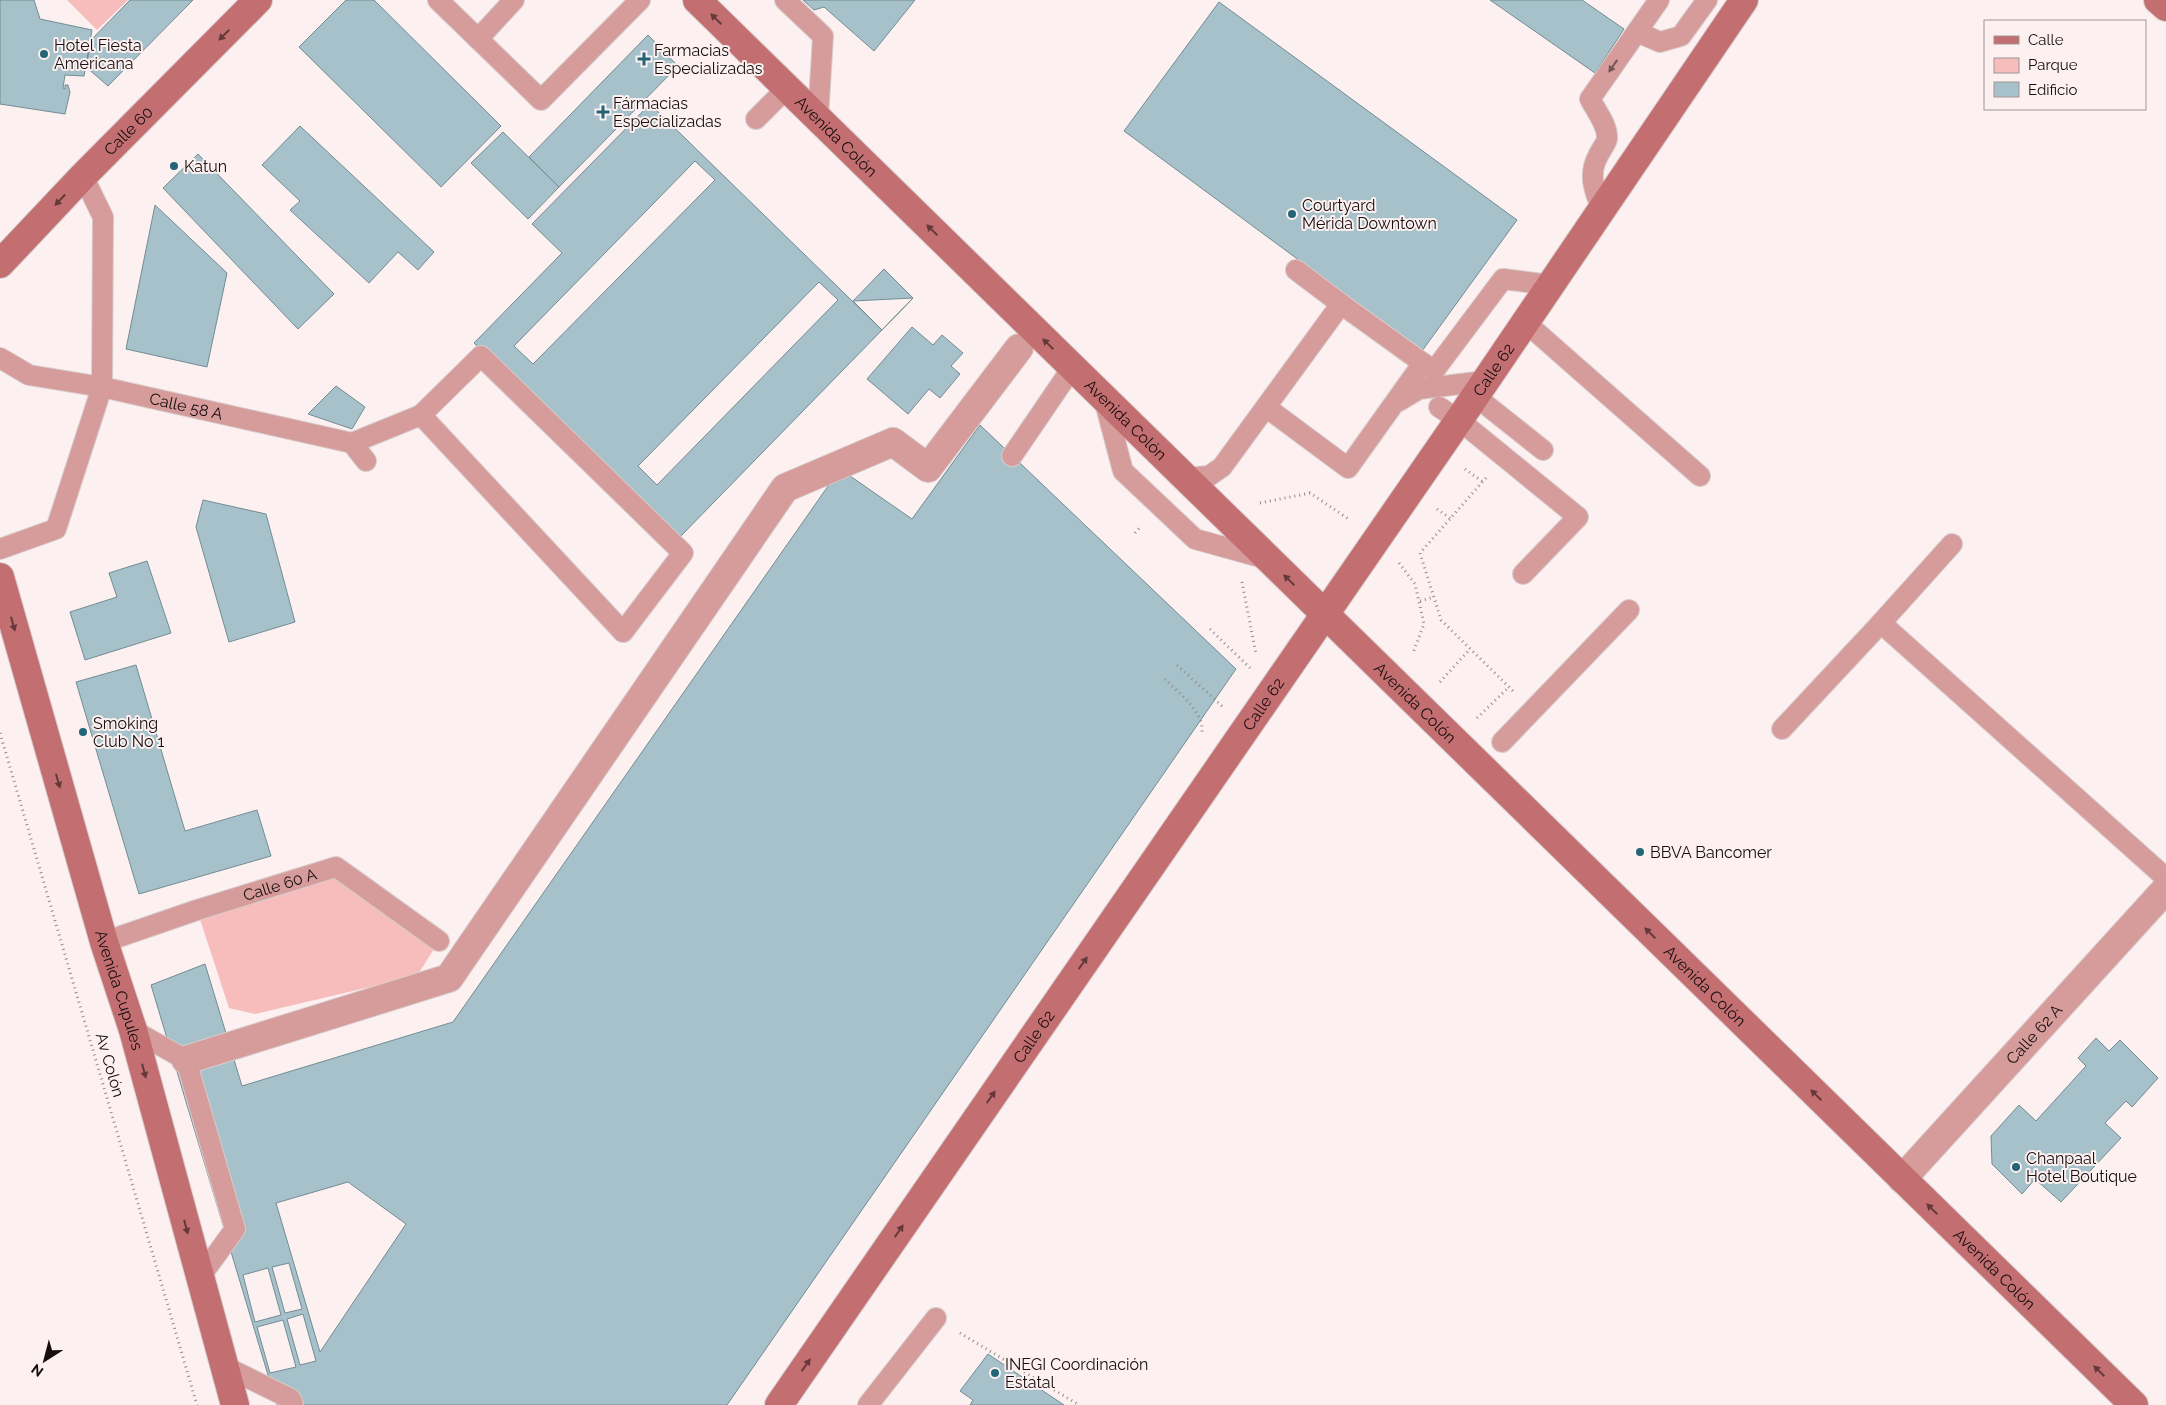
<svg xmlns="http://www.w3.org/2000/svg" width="2166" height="1405" viewBox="0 0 2166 1405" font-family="Raleway,sans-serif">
<rect width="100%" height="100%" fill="#fcf0f0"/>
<path fill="#f7bcbc" d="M67 0H128L97 30Z
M336 867 439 941 417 976 255 1014 229 1008 197 910Z"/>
<path fill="#a6c1c9" stroke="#728c94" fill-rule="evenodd" d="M0 0H34L40 19 92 30 84 76 65 75 63 88 65 89V85H68L70 92 65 114 0 104Z
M130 0H193L108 86 86 67 91 40Z
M346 0H374L501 126 441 187 299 47Z
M803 0H915L874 51 824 7 814 10Z
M1490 0H1582L1624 29 1595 73Z
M1219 2 1517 220 1422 351 1124 131Z
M648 35 678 66 559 187 529 157Z
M650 104 882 330 677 540 474 343 562 253 532 224ZM695 161 715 180 533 364 514 346ZM819 282 838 300 657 485 638 466Z
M300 126 434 252 418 270 398 252 369 283 290 210 300 201 262 165Z
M503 132 559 187 528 219 471 163Z
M198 154 334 294 298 329 163 188Z
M155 205 227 273 207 367 126 349Z
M884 269 913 298 882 330 853 301Z
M913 298 882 330 853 301Z
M912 327 933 345 942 335 963 353 951 366 960 374 940 398 929 389 908 414 867 379Z
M336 386 365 407 352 429 308 414Z
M980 425 1236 669 727 1405H277L151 985 205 964 242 1086 453 1022 840 469 912 519ZM348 1182 406 1224 320 1352 276 1203ZM289 1263 302 1309 285 1313 272 1267ZM268 1268 281 1315 255 1322 243 1275ZM303 1314 316 1361 300 1365 287 1319ZM283 1320 296 1367 270 1373 257 1327Z
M203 500 266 514 295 622 229 642 196 527Z
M147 561 171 633 85 660 70 612 117 597 109 573Z
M136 665 185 831 257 810 271 856 139 894 76 682Z
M2096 1038 2109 1051 2120 1040 2158 1078 2132 1107 2126 1101 2105 1123 2121 1138 2061 1202 2035 1179 2022 1194 1992 1164 1991 1136 2019 1105 2036 1121 2086 1066 2078 1058Z
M988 1354 1064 1405H970L973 1400 960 1391Z"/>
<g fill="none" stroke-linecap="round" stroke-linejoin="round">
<g stroke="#d7cccc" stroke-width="22">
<g id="lane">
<path d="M438 0 541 100 640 0"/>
<path d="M785 0 823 36 818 118"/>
<path d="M1637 32 1660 42 1681 36 1707 0"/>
<path d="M478 39 514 0"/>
<path d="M756 119 787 88"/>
<path d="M1602 209C1594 191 1588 174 1598 156 1600 151 1606 144 1607 139 1608 125 1596 111 1590 99L1659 0"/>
<path d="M1296 270 1341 304"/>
<path d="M1525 322 1700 476"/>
<path d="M481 356 683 553 623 632 421 415Z"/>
<path id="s1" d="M0 358 29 375 102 387 352 443 366 461"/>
<path d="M1475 396 1543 450"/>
<path d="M1104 399 1123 471 1195 539 1267 559"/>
<path d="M1399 401 1419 389 1485 381"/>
<path d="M1266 407 1348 468 1423 363"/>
<path d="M1439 407 1459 420 1578 517 1523 574"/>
<path d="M352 443 421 415"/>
<path d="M1012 456 1072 368"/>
<path d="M1185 478 1209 476 1222 467 1341 304 1434 371 1503 279 1550 285"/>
<path d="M0 549 56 529 102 387 103 217 83 176"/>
<path d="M1881 623 1952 544"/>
<path d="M1782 729 1881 623 2166 878"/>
<path d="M1502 742 1629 610"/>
<path id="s2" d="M104 942 197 910 336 867 439 941"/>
<path d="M133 1030 186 1060 235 1229 200 1277"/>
<path d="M224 1366 291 1399 293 1405"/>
<path d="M868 1405 936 1318"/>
</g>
</g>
<g stroke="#d7cccc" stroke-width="30">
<g id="street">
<path d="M186 1060 449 978 785 488 893 442 928 468 1019 348"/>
<path id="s3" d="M1902 1179 2166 889"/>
</g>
</g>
<g stroke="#d7cccc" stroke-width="30">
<g id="secondary">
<path id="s4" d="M697 0 2134 1405"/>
<path d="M2158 0 2166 7"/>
<path id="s5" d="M0 264 83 176 258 0"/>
<path id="s6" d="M0 577 104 942 133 1030 235 1405"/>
<path id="s7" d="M779 1405 1459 420 1744 0"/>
</g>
</g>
<path stroke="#958a8a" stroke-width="3" stroke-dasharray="1 4" stroke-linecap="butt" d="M1465 469 1483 482
M1486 478 1420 553 1441 620 1513 691
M1260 503 1310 493 1350 520
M1437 509 1451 519
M1135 533 1141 526
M1399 563 1415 584 1424 624 1413 653
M1242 582 1256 654
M1420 601 1434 597
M1210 629 1250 668
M1177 665 1223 707
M1165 679C1179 694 1203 710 1202 732
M1440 682 1470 649
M1477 718 1509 687
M0 733 197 1405
M960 1333 1079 1405"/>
<use href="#lane" stroke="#d69b9b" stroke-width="20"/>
<use href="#street" stroke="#d69b9b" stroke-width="28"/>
<use href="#secondary" stroke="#c36e70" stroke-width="28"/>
</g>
<defs><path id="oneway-solid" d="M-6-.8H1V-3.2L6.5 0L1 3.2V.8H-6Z" transform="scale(1.25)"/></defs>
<g fill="#64393a">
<use href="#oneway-solid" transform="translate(716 19) rotate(-136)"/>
<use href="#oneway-solid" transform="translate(224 35) rotate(135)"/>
<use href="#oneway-solid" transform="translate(60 200) rotate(133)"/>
<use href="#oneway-solid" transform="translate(932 230) rotate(-136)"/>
<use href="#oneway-solid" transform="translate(1048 344) rotate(-136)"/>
<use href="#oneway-solid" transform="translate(1289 580) rotate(-136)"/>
<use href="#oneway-solid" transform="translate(13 624) rotate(74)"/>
<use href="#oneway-solid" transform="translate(58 781) rotate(74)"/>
<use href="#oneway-solid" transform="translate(1650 933) rotate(-136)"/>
<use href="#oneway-solid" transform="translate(1083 963) rotate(-55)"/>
<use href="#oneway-solid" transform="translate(144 1071) rotate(75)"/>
<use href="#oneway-solid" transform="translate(1816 1095) rotate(-136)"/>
<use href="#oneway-solid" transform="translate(991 1097) rotate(-55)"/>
<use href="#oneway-solid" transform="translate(1932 1209) rotate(-136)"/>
<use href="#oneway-solid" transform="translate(186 1227) rotate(75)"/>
<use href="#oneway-solid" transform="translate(899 1231) rotate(-55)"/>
<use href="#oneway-solid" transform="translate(806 1365) rotate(-55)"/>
<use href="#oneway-solid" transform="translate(2099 1371) rotate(-136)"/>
</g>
<use fill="#765454" href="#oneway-solid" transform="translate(1613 66) rotate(125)"/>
<g fill="#216577" stroke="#fcf0f0" stroke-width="2">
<circle cx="44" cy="54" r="5"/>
<path d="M641.5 51.5h5v5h5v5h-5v5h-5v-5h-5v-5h5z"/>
<path d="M600.5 104.5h5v5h5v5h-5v5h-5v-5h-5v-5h5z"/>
<circle cx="174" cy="166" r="5"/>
<circle cx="1292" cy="214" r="5"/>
<circle cx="83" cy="732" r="5"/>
<circle cx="1640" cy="852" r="5"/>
<circle cx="2016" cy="1167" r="5"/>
<circle cx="995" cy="1373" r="5"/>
</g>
<g text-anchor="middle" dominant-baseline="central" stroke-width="4" stroke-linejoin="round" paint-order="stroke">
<g font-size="16" fill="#170e0e" stroke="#fcf0f0" text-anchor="start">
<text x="54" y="45">Hotel Fiesta<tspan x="54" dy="18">Americana</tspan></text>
<text x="654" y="50">Farmacias<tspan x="654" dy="18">Especializadas</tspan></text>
<text x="613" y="103">Fármacias<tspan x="613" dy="18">Especializadas</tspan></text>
<text x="184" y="166">Katun</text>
<text x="1302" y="205">Courtyard<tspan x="1302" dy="18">Mérida Downtown</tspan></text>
<text x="93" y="723">Smoking<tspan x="93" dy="18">Club No 1</tspan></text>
<text x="1650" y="852">BBVA Bancomer</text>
<text x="2026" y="1158">Chanpaal<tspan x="2026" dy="18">Hotel Boutique</tspan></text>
<text x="1005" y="1364">INEGI Coordinación<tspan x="1005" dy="18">Estatal</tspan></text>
</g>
<g font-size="16" fill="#170e0e" stroke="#fcf0f0">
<text stroke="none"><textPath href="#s5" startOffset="185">Calle 60</textPath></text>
<text stroke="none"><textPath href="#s4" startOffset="195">Avenida Colón</textPath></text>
<text stroke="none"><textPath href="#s7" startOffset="1258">Calle 62</textPath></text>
<text stroke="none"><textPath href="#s1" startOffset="194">Calle 58 A</textPath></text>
<text stroke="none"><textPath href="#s4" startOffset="600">Avenida Colón</textPath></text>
<text stroke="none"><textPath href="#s7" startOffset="852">Calle 62</textPath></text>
<text stroke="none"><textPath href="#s4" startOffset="1005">Avenida Colón</textPath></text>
<text stroke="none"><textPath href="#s2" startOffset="185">Calle 60 A</textPath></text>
<text stroke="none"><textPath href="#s4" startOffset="1410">Avenida Colón</textPath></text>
<text stroke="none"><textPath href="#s6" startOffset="430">Avenida Cupules</textPath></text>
<text stroke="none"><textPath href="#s3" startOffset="196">Calle 62 A</textPath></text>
<text stroke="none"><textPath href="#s7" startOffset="448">Calle 62</textPath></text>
<text transform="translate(110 1065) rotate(74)">Av Colón</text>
<text stroke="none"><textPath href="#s4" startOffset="1815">Avenida Colón</textPath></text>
</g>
</g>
<rect x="1984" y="20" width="162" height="90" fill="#fcf0f0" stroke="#a09696"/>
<rect x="1994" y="36" width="25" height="8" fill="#c36e70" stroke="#a09696"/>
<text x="2028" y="45" font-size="15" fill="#170e0e">Calle</text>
<rect x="1994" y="58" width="25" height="15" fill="#f7bcbc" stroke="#a09696"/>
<text x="2028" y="70" font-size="15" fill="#170e0e">Parque</text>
<rect x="1994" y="82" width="25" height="15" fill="#a6c1c9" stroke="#a09696"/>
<text x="2028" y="95" font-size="15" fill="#170e0e">Edificio</text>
<g transform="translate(45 1360) rotate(216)" stroke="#fcf0f0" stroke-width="4" paint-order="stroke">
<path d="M0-4L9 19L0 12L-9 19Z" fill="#170e0e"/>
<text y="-8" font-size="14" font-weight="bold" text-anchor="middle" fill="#170e0e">N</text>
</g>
</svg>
